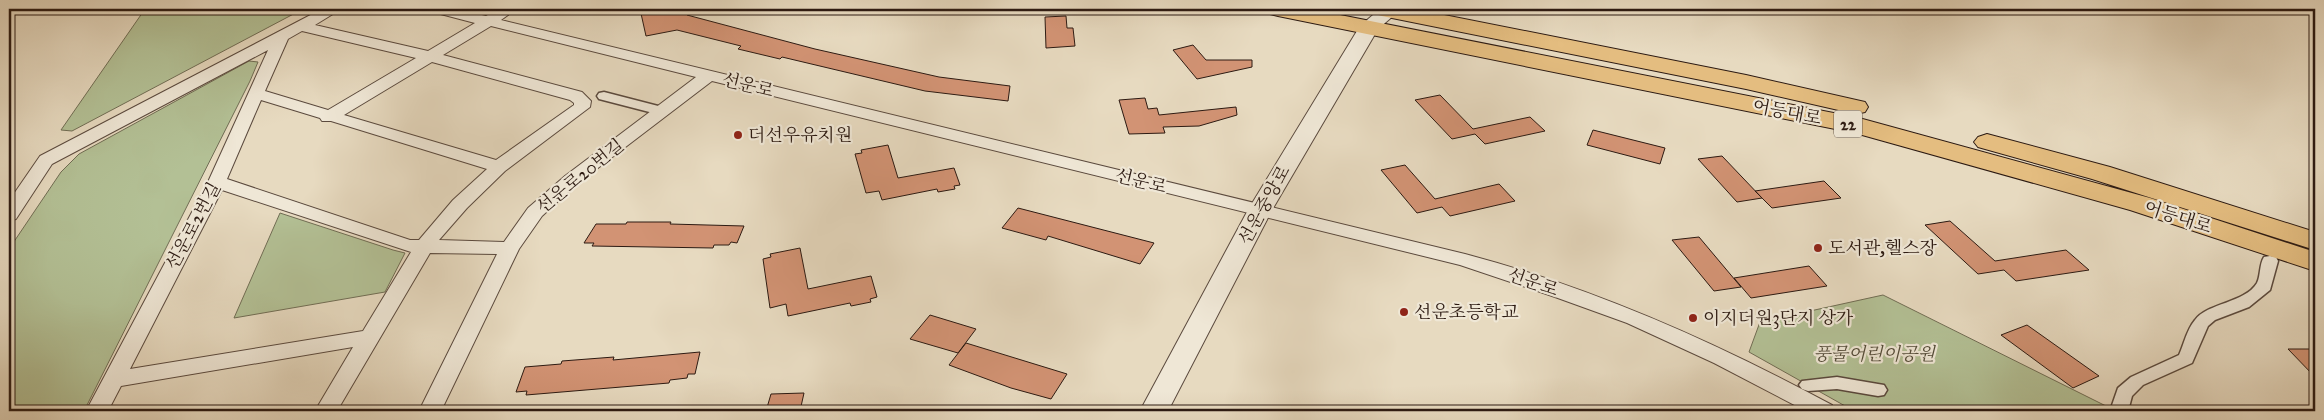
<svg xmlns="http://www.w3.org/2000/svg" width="2324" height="420" viewBox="0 0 2324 420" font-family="'IM FELL Great Primer','Noto Serif KR',serif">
<rect width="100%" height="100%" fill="#e7dac0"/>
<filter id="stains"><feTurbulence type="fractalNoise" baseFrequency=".004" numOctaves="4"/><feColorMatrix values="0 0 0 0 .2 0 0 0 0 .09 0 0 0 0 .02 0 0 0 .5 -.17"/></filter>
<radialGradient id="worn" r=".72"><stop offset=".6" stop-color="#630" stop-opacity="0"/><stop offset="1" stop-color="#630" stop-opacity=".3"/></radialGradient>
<path fill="#b3c095" stroke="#706d54" d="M145 9H303L72 131 61 130Z
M249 61 258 62 250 81 84 411H9V249L61 172 79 154Z
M280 213 393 250 405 253 385 292 234 318Z
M1883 295 2110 408 2107 411H1854L1749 352 1760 322Z"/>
<path fill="#d29374" stroke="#2c1a12" d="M640 9H696L687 15 815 49 939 77 1010 86 1008 101 925 91 782 57 780 59 738 49 741 46 677 30 646 36Z
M1066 16 1067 28H1073L1075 46 1046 48 1045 17Z
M1193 45 1206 60H1252V67L1197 79 1173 50Z
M1440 95 1473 129 1530 117 1545 131 1485 144 1475 134 1452 139 1415 100Z
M1145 98 1148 109 1157 108 1159 115 1236 107 1237 115 1199 126 1163 127 1165 133 1129 134 1119 100Z
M1593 130 1665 148 1660 164 1587 145Z
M888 145 898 178 954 168 960 185 954 186 955 189 938 192 937 189 882 200 879 191 866 193 855 154 862 153 861 150Z
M1722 156 1762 198 1737 202 1698 159Z
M1405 165 1435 199 1499 184 1515 201 1450 216 1442 207 1417 213 1381 170Z
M1824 181 1841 198 1772 208 1755 191Z
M1018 208 1154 243 1140 264 1048 236 1046 240 1002 228Z
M1950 221 1995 261 2066 250 2089 270 2016 281 2004 270 1978 274 1925 225Z
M627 222H671L670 224 744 226 737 243 731 242 729 245H714L713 248 592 246 594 243H584L596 224H626Z
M1699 237 1741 287 1714 291 1672 240Z
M800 248 808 289 871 276 877 297 870 299 871 302 851 306 850 303 788 316 786 304 770 308 763 259 771 257 770 254Z
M1809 266 1827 286 1751 298 1734 278Z
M930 315 976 329 958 353 910 339Z
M2027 325 2099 376 2073 388 2001 335Z
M966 343 1067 374 1051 399 1011 388 949 365Z
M2288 349H2315V377Z
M700 352 695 374H688L687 378 670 380 669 383 526 395 527 391 516 392 525 367 561 364 562 361 614 357 613 360Z
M804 393 800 411H766L771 394Z"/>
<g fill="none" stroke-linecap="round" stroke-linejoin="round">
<g stroke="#5b4a3e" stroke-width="3">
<path id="pedestrian" d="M604 92 666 108 668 111 661 115 599 99 597 96 599 93Z
M2270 256 2276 257 2278 261 2270 290 2249 307 2215 320 2208 326 2192 363 2143 385 2132 396 2128 411H2110L2118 388 2131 377 2179 355C2184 344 2187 329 2195 320 2207 303 2245 303 2257 283 2261 275 2259 265 2264 257Z
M1837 377 1878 384 1884 385 1887 390 1884 395 1878 396 1837 389 1808 391 1802 389 1799 385 1802 381Z"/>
</g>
<g stroke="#5b4a3e" stroke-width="2">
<path id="minor" d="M322 9H341L315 25 428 51 475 23 433 12 431 9H456L486 16 499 9H516L501 20 1465 254C1594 288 1715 342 1832 405L1835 411H1806L1714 363 1627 323 1555 297 1460 265 712 81 577 184 542 216 519 249 441 411H419L497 254 430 253 337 411H315L353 347 121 386 108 411H86L208 182 268 50 52 164 16 219 9 221V201L40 156ZM491 26 696 77 565 176 528 208 504 242 439 240 467 208 505 171 590 107 591 101 582 92 443 55ZM302 31 416 58 328 110 265 91 288 39ZM432 62 570 100 574 103V105L496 160 344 115ZM261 100 320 118 322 121H331L487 169 453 200 419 240H410L227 179ZM222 190 411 252 363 331 130 369Z"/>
</g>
<g stroke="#5b4a3e" stroke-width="2">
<path id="tertiary" d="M1380 9 1400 10 1378 29 1272 210 1168 411H1140L1248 210 1360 26Z"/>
</g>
<g stroke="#2c1a12" stroke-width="2">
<path id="primary" d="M1267 9H1310L1859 118 2150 198 2315 252V271L2130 210 1855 133 1278 16 1270 14Z
M1371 9H1414L1746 75 1865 102 1868 107 1865 112 1856 114 1746 89 1382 16 1374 14Z
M1987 134 2110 167 2315 232V250L2092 179 1978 147 1974 142 1978 137Z"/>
</g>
<use href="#pedestrian" fill="#efe7d6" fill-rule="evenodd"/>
<use href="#minor" fill="#efe7d6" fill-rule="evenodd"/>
<use href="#tertiary" fill="#efe7d6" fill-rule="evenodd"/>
<use href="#primary" fill="#e4bd80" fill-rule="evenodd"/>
</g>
<g fill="#8f2418" stroke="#efe7d6" stroke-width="2">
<circle cx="738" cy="135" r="5"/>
<circle cx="1818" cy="248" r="5"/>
<circle cx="1404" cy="312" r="5"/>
<circle cx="1693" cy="318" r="5"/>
</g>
<g text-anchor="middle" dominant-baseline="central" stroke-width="4.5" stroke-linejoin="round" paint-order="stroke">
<rect fill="#efe7d6" stroke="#66584d" stroke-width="1" x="1834" y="110.5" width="28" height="27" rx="4"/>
<g font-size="16" font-weight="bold" fill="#2c1a12">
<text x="1848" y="124">22</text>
</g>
<g font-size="18" fill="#2c1a12" stroke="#efe7d6">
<text transform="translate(748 85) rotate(14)">선운로</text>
<text transform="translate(1787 112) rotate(11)">어등대로</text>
<text transform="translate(580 176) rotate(-39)">선운로20번길</text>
<text transform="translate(1141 181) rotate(14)">선운로</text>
<text transform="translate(1264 205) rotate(-61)">선운중앙로</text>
<text transform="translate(2178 217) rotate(18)">어등대로</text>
<text transform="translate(193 226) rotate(-62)">선운로2번길</text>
<text transform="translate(1533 282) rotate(19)">선운로</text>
</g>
<g font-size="18" fill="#2c1a12" stroke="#efe7d6" text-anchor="start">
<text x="748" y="135">더선우유치원</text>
<text x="1828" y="248">도서관,헬스장</text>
<text x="1414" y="312">선운초등학교</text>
<text x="1703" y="318">이지더원3단지 상가</text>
</g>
<g font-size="18" font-style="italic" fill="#544c39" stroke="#efe7d6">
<text x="1874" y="354">풍물어린이공원</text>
</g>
</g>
<rect width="2324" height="420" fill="none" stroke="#e7dac0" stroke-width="30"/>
<rect x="10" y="10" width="2304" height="400" fill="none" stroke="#2c1a12" stroke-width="2.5"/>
<rect x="15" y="15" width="2294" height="390" fill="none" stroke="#2c1a12"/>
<rect width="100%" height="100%" filter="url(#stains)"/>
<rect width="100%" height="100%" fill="url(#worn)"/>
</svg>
